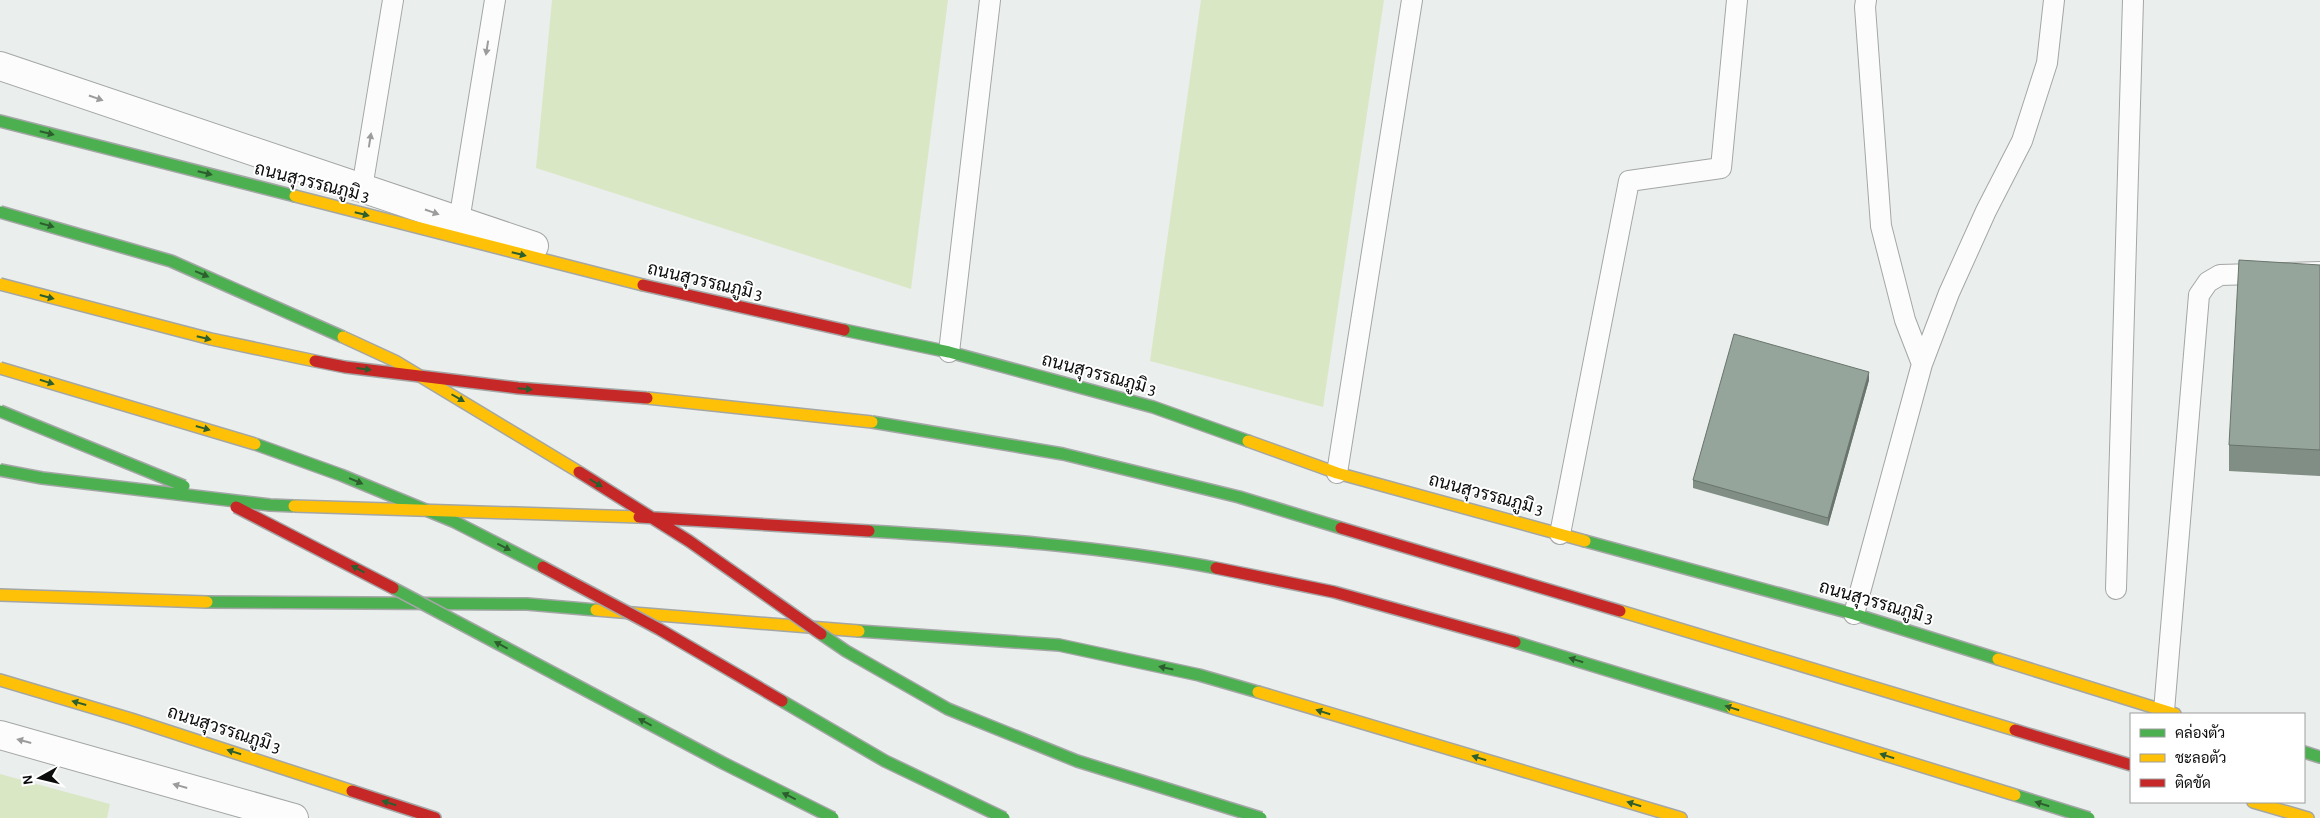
<svg xmlns="http://www.w3.org/2000/svg" width="2320" height="818" viewBox="0 0 2320 818" font-family="'Alegreya Sans',Sarabun,sans-serif">
<rect width="100%" height="100%" fill="#eaeeed"/>
<path fill="#dae7c5" d="M552 0H948L911 289 536 168Z
M1201 0H1384L1323 407 1150 361Z
M0 774 110 804 107 818H0Z"/>
<g fill="none" stroke-linecap="round" stroke-linejoin="round">
<g stroke="#a4a6a6" stroke-width="22">
<path id="lane" d="M1866 0 1865 7 1881 226 1905 320 1922 364
M362 188 393 0
M459 221 495 0
M949 352 990 0
M1337 473 1412 0
M1560 534 1629 181 1721 168 1737 0
M2116 589 2133 0
M1854 614 1922 364 1949 293 1986 211 2022 141 2047 63 2054 0
M2164 711 2199 295 2208 282 2220 275 2320 272"/>
</g>
<g stroke="#a4a6a6" stroke-width="30">
<path id="street" d="M0 66 534 246
M0 735 294 818"/>
</g>
<g stroke="#a4a6a6" stroke-width="14">
<path id="fast" d="M0 121 295 196
M844 330 949 352 1153 407 1248 441
M1585 541 1854 614 1998 659
M207 602 527 604 596 610
M859 631 1059 645 1199 675 1258 692
M2304 752 2320 757"/>
</g>
<g stroke="#a4a6a6" stroke-width="14">
<path id="slow" d="M295 196 643 285
M1248 441 1337 473 1585 541
M0 595 207 602
M596 610 859 631
M1998 659 2175 714
M0 680 131 719 352 791
M1258 692 1681 818
M2253 802 2308 818"/>
</g>
<g stroke="#a4a6a6" stroke-width="14">
<path id="jam" d="M643 285 844 330
M352 791 435 818"/>
</g>
<use href="#lane" stroke="#fcfcfc" stroke-width="20"/>
<use href="#street" stroke="#fcfcfc" stroke-width="28"/>
<use href="#fast" stroke="#4caf50" stroke-width="11"/>
<use href="#slow" stroke="#ffc107" stroke-width="11"/>
<use href="#jam" stroke="#c62828" stroke-width="11"/>
<g stroke="#a4a6a6" stroke-width="14" stroke-linecap="butt">
<path id="fast-bridge" d="M0 212 171 261 343 337
M0 411 184 486
M872 422 1063 454 1239 497 1341 528
M255 444 341 475 455 522 543 567
M0 470 42 478 270 505 294 506
M869 531C985 538 1102 546 1216 568
M393 588 723 763 833 818
M821 634 846 651 948 709 1077 761 1261 818
M1515 642 1732 708
M782 701 885 761 1004 818
M2015 795 2089 818"/>
</g>
<g stroke="#a4a6a6" stroke-width="14" stroke-linecap="butt">
<path id="slow-bridge" d="M0 284 211 339 315 361
M343 337 395 361 579 472
M0 368 255 444
M647 398 872 422
M294 506 639 517
M1620 611 2015 730
M1732 708 2015 795"/>
</g>
<g stroke="#a4a6a6" stroke-width="14" stroke-linecap="butt">
<path id="jam-bridge" d="M315 361 345 367 518 388 647 398
M579 472 689 541 821 634
M236 507 393 588
M639 517 869 531
M1341 528 1620 611
M543 567 659 629 782 701
M1216 568 1334 592 1515 642
M2015 730 2131 765"/>
</g>
<use href="#fast-bridge" stroke="#4caf50" stroke-width="11"/>
<use href="#slow-bridge" stroke="#ffc107" stroke-width="11"/>
<use href="#jam-bridge" stroke="#c62828" stroke-width="11"/>
</g>
<path fill="#808e85" d="M2320 265V476L2229 471V445Z
M1869 380 1828 526 1693 488V480Z"/>
<path fill="#68746c" d="M1869 372V380L1828 526V518Z"/>
<path fill="#95a59b" stroke="#68746c" d="M2239 260 2320 265V450L2229 445Z
M1734 334 1869 372 1828 518 1693 480Z"/>
<defs><path id="oneway-solid" d="M-6-.8H1V-3.2L6.5 0L1 3.2V.8H-6Z" transform="scale(1.25)"/></defs>
<g fill="#9c9c9c">
<use href="#oneway-solid" transform="translate(487 48) rotate(99)"/>
<use href="#oneway-solid" transform="translate(96 98) rotate(19)"/>
<use href="#oneway-solid" transform="translate(370 140) rotate(-81)"/>
<use href="#oneway-solid" transform="translate(432 212) rotate(19)"/>
<use href="#oneway-solid" transform="translate(24 741) rotate(-165)"/>
<use href="#oneway-solid" transform="translate(180 786) rotate(-164)"/>
</g>
<g fill="#2c5e2e">
<use href="#oneway-solid" transform="translate(47 133) rotate(14)"/>
<use href="#oneway-solid" transform="translate(205 173) rotate(14)"/>
<use href="#oneway-solid" transform="translate(362 214) rotate(14)"/>
<use href="#oneway-solid" transform="translate(47 225) rotate(16)"/>
<use href="#oneway-solid" transform="translate(519 254) rotate(14)"/>
<use href="#oneway-solid" transform="translate(202 274) rotate(23)"/>
<use href="#oneway-solid" transform="translate(47 297) rotate(15)"/>
<use href="#oneway-solid" transform="translate(204 338) rotate(14)"/>
<use href="#oneway-solid" transform="translate(364 369) rotate(7)"/>
<use href="#oneway-solid" transform="translate(47 382) rotate(17)"/>
<use href="#oneway-solid" transform="translate(525 389) rotate(5)"/>
<use href="#oneway-solid" transform="translate(458 398) rotate(30)"/>
<use href="#oneway-solid" transform="translate(203 428) rotate(16)"/>
<use href="#oneway-solid" transform="translate(356 481) rotate(23)"/>
<use href="#oneway-solid" transform="translate(596 483) rotate(32)"/>
<use href="#oneway-solid" transform="translate(504 547) rotate(27)"/>
<use href="#oneway-solid" transform="translate(358 569) rotate(-152)"/>
<use href="#oneway-solid" transform="translate(501 645) rotate(-152)"/>
<use href="#oneway-solid" transform="translate(1576 660) rotate(-163)"/>
<use href="#oneway-solid" transform="translate(1166 668) rotate(-168)"/>
<use href="#oneway-solid" transform="translate(79 703) rotate(-164)"/>
<use href="#oneway-solid" transform="translate(1732 708) rotate(-163)"/>
<use href="#oneway-solid" transform="translate(1323 712) rotate(-163)"/>
<use href="#oneway-solid" transform="translate(645 722) rotate(-152)"/>
<use href="#oneway-solid" transform="translate(234 752) rotate(-162)"/>
<use href="#oneway-solid" transform="translate(1887 756) rotate(-163)"/>
<use href="#oneway-solid" transform="translate(1479 758) rotate(-163)"/>
<use href="#oneway-solid" transform="translate(789 796) rotate(-154)"/>
<use href="#oneway-solid" transform="translate(389 803) rotate(-162)"/>
<use href="#oneway-solid" transform="translate(1634 804) rotate(-163)"/>
<use href="#oneway-solid" transform="translate(2042 804) rotate(-163)"/>
</g>
<g text-anchor="middle" dominant-baseline="central" stroke-width="4" stroke-linejoin="round" paint-order="stroke">
<g font-size="18" fill="#0b0d0c" stroke="#fff">
<text transform="translate(312 183) rotate(14)">ถนนสุวรรณภูมิ 3</text>
<text transform="translate(705 282) rotate(13)">ถนนสุวรรณภูมิ 3</text>
<text transform="translate(1099 375) rotate(15)">ถนนสุวรรณภูมิ 3</text>
<text transform="translate(1486 495) rotate(15)">ถนนสุวรรณภูมิ 3</text>
<text transform="translate(1876 603) rotate(16)">ถนนสุวรรณภูมิ 3</text>
<text transform="translate(224 730) rotate(18)">ถนนสุวรรณภูมิ 3</text>
</g>
</g>
<rect x="2130" y="713" width="175" height="90" fill="#ffffff" stroke="#9d9e9e"/>
<rect x="2140" y="729" width="25" height="8" fill="#4caf50" stroke="#9d9e9e"/>
<text x="2175" y="738" font-size="15" fill="#0b0d0c">คล่องตัว</text>
<rect x="2140" y="754" width="25" height="8" fill="#ffc107" stroke="#9d9e9e"/>
<text x="2175" y="763" font-size="15" fill="#0b0d0c">ชะลอตัว</text>
<rect x="2140" y="779" width="25" height="8" fill="#c62828" stroke="#9d9e9e"/>
<text x="2175" y="788" font-size="15" fill="#0b0d0c">ติดขัด</text>
<g transform="translate(40 778) rotate(262)" stroke="#ffffff" stroke-width="4" paint-order="stroke">
<path d="M0-4L9 19L0 12L-9 19Z" fill="#0b0d0c"/>
<text y="-8" font-size="14" font-weight="bold" text-anchor="middle" fill="#0b0d0c">N</text>
</g>
</svg>
